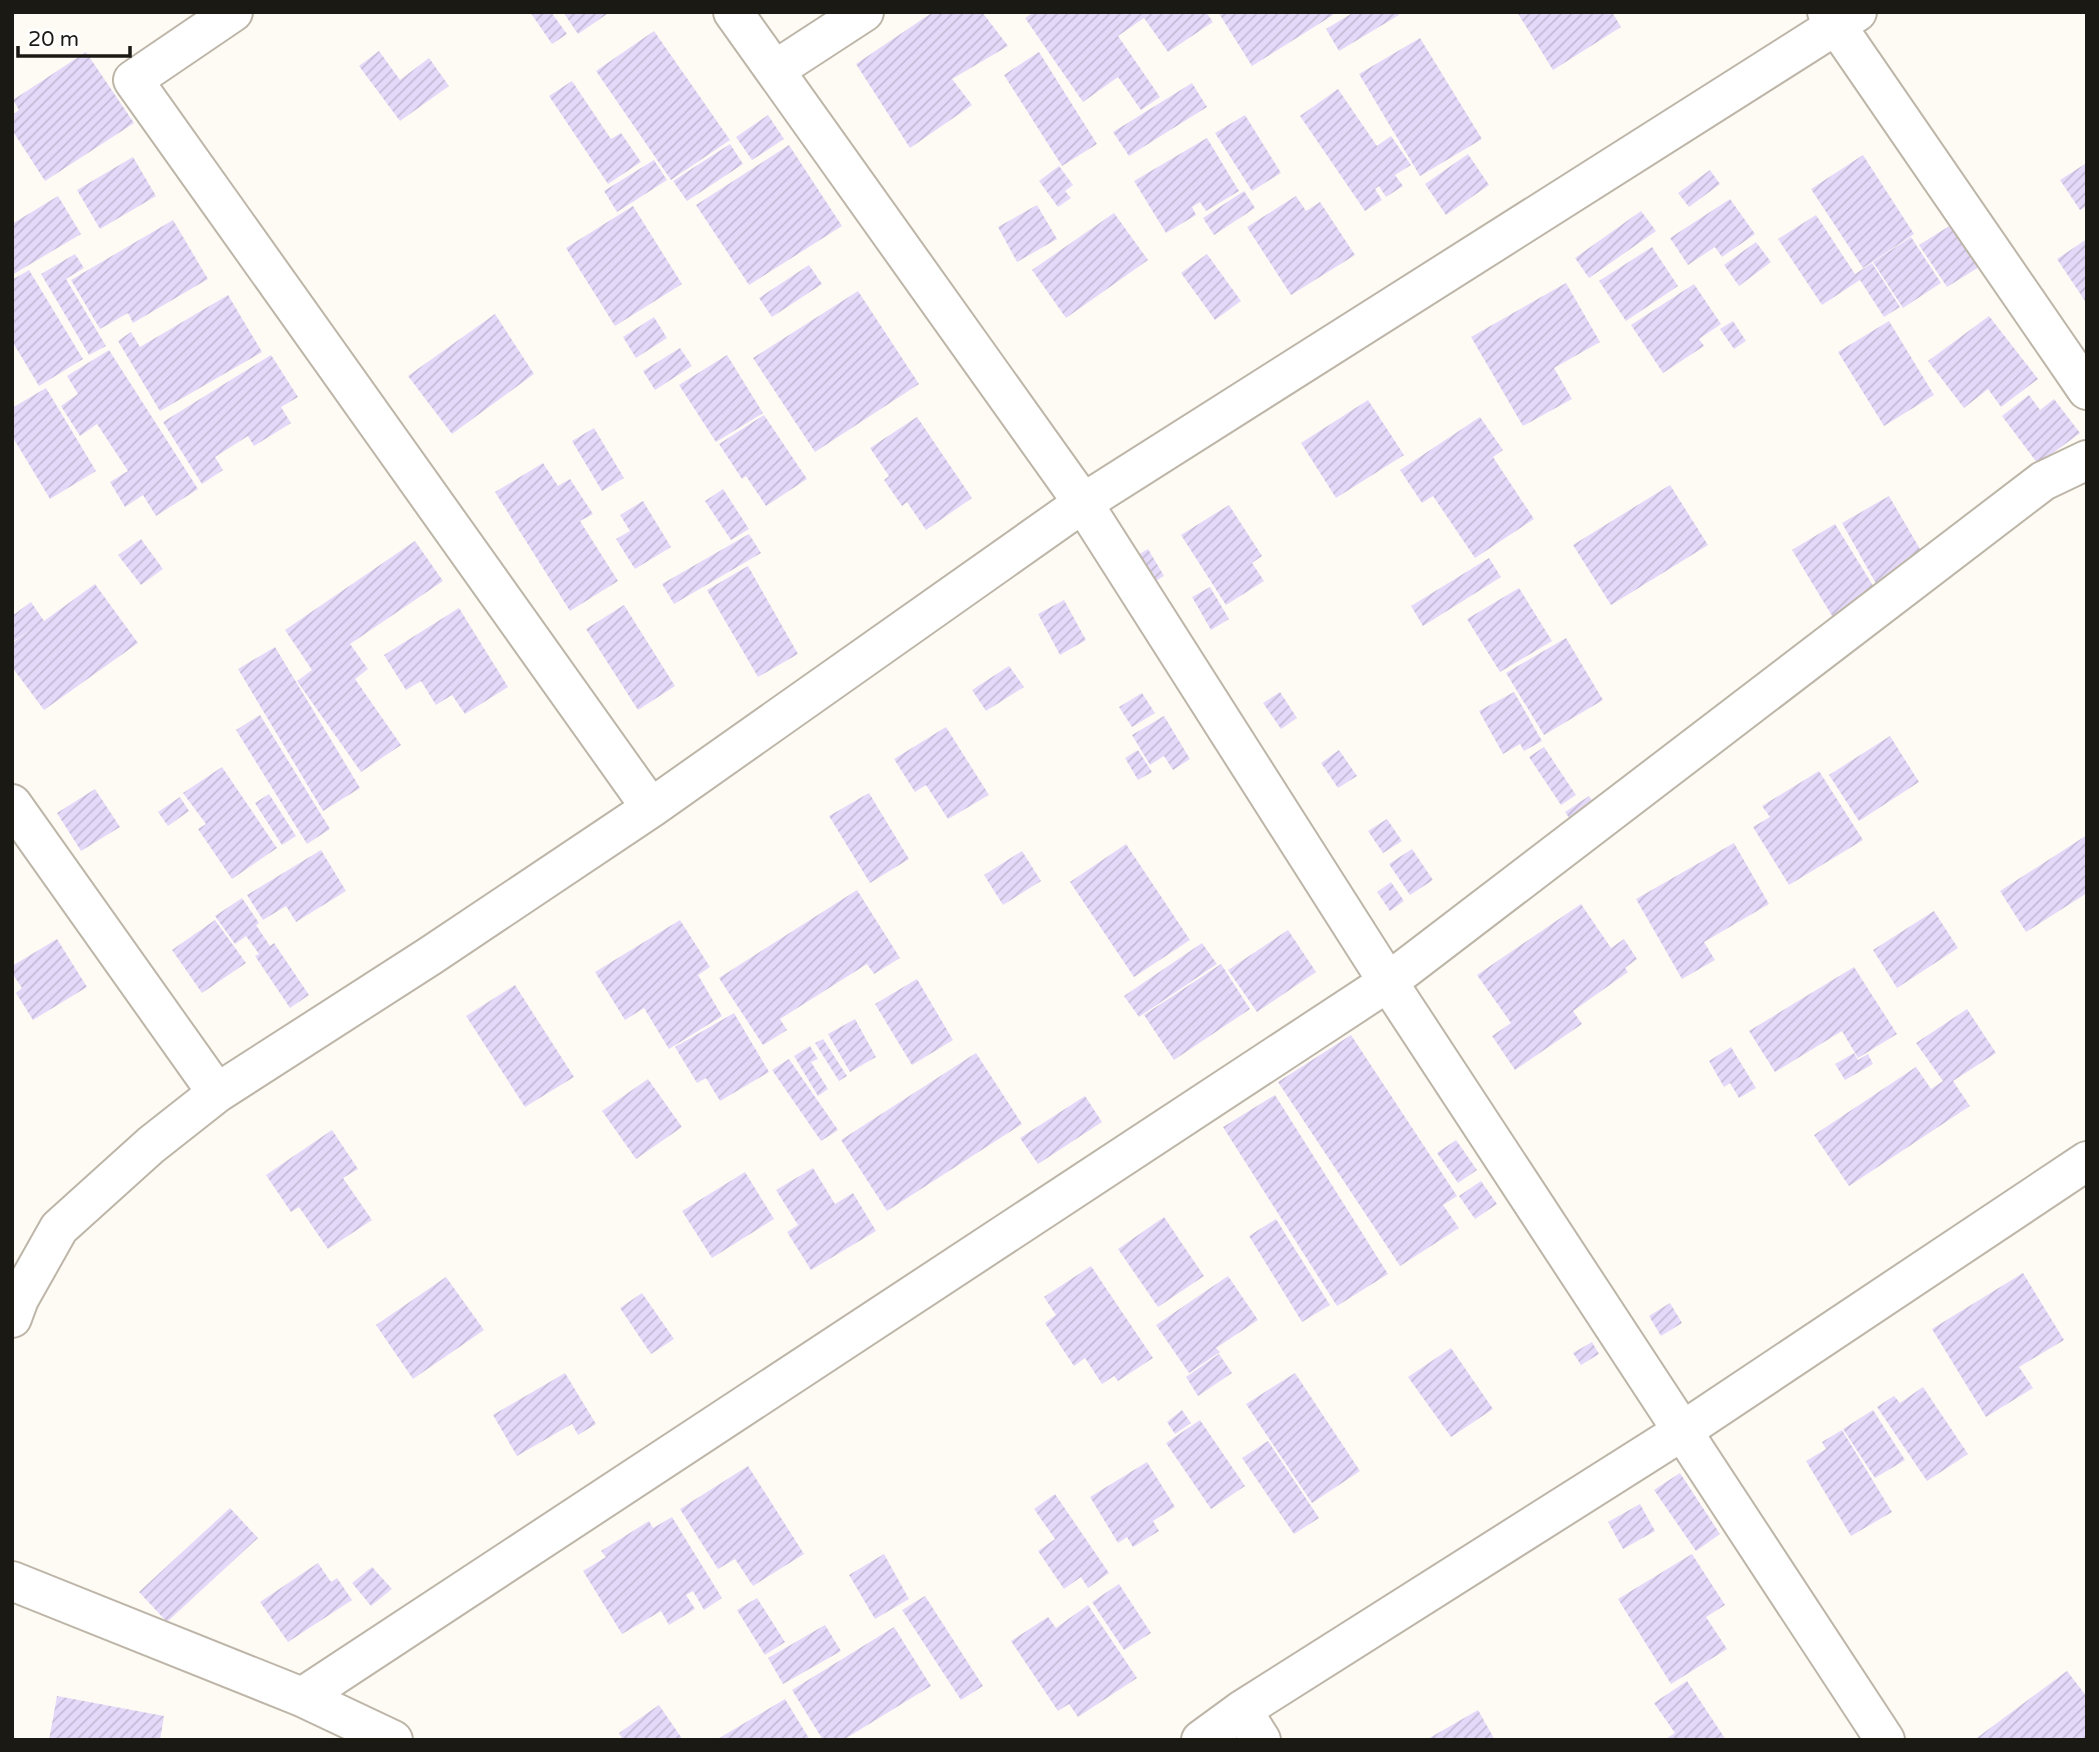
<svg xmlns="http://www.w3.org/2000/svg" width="2099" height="1752" viewBox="0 0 2099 1752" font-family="'Varela Round',sans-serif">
<defs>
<pattern id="building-hatch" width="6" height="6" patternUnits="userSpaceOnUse" patternTransform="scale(1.75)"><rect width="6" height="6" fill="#e5d9fa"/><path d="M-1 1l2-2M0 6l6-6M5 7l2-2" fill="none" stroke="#c4bad5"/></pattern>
</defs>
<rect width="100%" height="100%" fill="#fefbf5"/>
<path fill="url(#building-hatch)" d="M530 12H551L567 34 552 44Z
M563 12H610L578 34Z
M933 12H982L1008 46 952 79 972 105 910 148 856 64Z
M1034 12H1206L1213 22 1168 52 1144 18 1118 36 1160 97 1141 110 1118 77 1083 102 1025 18Z
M1218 12H1332L1333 15 1252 66Z
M1354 12H1397L1399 15 1339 51 1326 29Z
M1517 12H1612L1621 27 1553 70Z
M654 31 730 140 671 180 596 71Z
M1420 38 1482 139 1420 176 1359 74Z
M379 51 400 80 429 58 449 86 400 121 359 66Z
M86 52 134 123 45 181 12 130V115L19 110 13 100Z
M1039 52 1097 144 1062 166 1004 75Z
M572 81 611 139 621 133 641 162 608 184 549 96Z
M1192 83 1207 107 1129 156 1113 132Z
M1338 89 1377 146 1391 136 1411 165 1395 175 1403 186 1386 197 1379 186 1375 189 1382 200 1365 211 1300 116Z
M768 115 784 139 752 160 736 137Z
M1245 115 1281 173 1252 191 1215 133Z
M1207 138 1239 191 1206 211 1200 202 1192 207 1196 215 1166 233 1134 181Z
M730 144 743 164 687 201 673 181Z
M789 145 842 226 749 285 696 205Z
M1468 154 1489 185 1446 215 1425 184Z
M1863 155 1914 234 1863 268 1811 189Z
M133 157 156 196 100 229 77 190Z
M654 160 667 180 617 212 604 191Z
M2085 164 2087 167V210L2085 207 2080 210 2060 180Z
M1059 166 1073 185 1065 191 1071 198 1058 207 1039 181Z
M1710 170 1720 184 1689 207 1678 193Z
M1244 191 1255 208 1214 235 1203 218Z
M58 196 81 234 12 275V224Z
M1296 196 1306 211 1320 202 1355 255 1291 295 1247 227Z
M1730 199 1755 234 1722 257 1715 247 1688 265 1670 238Z
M1037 205 1057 239 1017 262 998 227Z
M633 206 682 284 615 326 566 248Z
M1641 211 1656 231 1589 278 1575 258Z
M1114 213 1148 260 1066 318 1032 270Z
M1816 215 1855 274 1872 263 1900 307 1884 317 1860 280 1822 305 1778 239Z
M173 220 208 279 133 323 128 313 100 329 71 280Z
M1959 220 1987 262 1947 287 1919 245Z
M1911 237 1941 283 1903 308 1873 262Z
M2087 239V304L2057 259Z
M1756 242 1771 262 1739 286 1724 265Z
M1652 247 1678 286 1626 321 1599 281Z
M75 254 84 268 66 279 106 346 89 355 41 274Z
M1207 254 1241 301 1215 320 1181 273Z
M809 265 822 284 772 317 759 298Z
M29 270 83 359 39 386 12 341V280Z
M1566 283 1600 342 1554 368 1572 399 1523 426 1471 337Z
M1694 284 1721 324 1699 339 1704 346 1663 373 1631 325Z
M858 291 919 384 815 452 753 358Z
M228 295 262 352 160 411 118 341 131 332 140 347Z
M495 314 534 374 452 434 408 376Z
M1989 316 2038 379 2001 407 1988 389 1964 408 1928 361Z
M654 317 667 338 636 358 623 337Z
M1733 321 1746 341 1734 349 1720 329Z
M1889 321 1934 395 1884 426 1838 352Z
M680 348 692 366 655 390 643 371Z
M109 350 198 489 156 516 143 495 125 507 110 482 128 471 97 424 80 436 61 406 78 394 67 376Z
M271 355 298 397 281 407 291 423 254 446 248 436 215 457 223 470 202 484 163 422Z
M727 355 763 413 716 442 679 385Z
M46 388 96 471 50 499 12 436V408Z
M2029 395 2040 410 2054 399 2080 433 2038 464 2002 416Z
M1368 400 1404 455 1336 498 1301 443Z
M764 415 807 479 766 506 746 476 742 479 719 444Z
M917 417 972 498 926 530 907 502 902 506 884 480 889 476 870 448Z
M1480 417 1503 450 1493 457 1534 519 1475 558 1433 496 1422 503 1400 470Z
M594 428 624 478 602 491 572 441Z
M543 463 558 486 570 479 593 514 580 521 618 581 570 611 495 492Z
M1670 485 1708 545 1611 605 1573 545Z
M723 489 749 529 731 540 705 501Z
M1889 496 1927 561 1879 589 1842 523Z
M643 501 671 547 635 569 616 539 630 531 620 515Z
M1229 505 1262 556 1252 563 1264 581 1226 605 1181 535Z
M1835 524 1877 592 1834 619 1792 550Z
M749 534 761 553 674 604 662 584Z
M141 539 163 569 141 585 118 555Z
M415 541 443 581 350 644 368 669 355 679 401 745 361 772 297 681 312 670 285 630Z
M1148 549 1164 576 1142 589 1126 562Z
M1489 558 1501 577 1423 626 1411 606Z
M748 566 798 654 758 677 707 590Z
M95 584 138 643 44 710 12 667V643L32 629 12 642V616L31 602 44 621Z
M1210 587 1229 619 1211 630 1192 597Z
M1519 588 1552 641 1500 672 1467 619Z
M1064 600 1086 640 1060 655 1038 614Z
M624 605 675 686 638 710 586 629Z
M459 608 508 687 465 714 452 695 436 705 421 681 406 690 384 655Z
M1566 638 1603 700 1544 735 1506 673Z
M275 647 360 788 323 811 238 669Z
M1009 666 1024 687 986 711 972 690Z
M1280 692 1297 718 1281 729 1263 703Z
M1514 692 1542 741 1524 751 1520 744 1503 754 1479 711Z
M1142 693 1155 713 1132 727 1119 707Z
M260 715 330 829 307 844 236 730Z
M1164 716 1190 759 1173 770 1164 756 1150 765 1132 735Z
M946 727 989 795 948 819 926 785 915 792 894 759Z
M1890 736 1919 782 1859 821 1829 775Z
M1544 747 1576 795 1561 805 1529 757Z
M1138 750 1152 772 1138 780 1125 758Z
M1339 750 1357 776 1338 788 1321 763Z
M222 767 277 848 232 879 198 829 206 824 183 793Z
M1819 771 1863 840 1789 885 1753 827 1770 817 1762 806Z
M95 789 120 827 81 851 57 813Z
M869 793 909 859 870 883 829 816Z
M269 794 296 836 282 845 255 803Z
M1589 796 1610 827 1586 842 1565 812Z
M180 797 189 811 168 826 158 812Z
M1387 819 1402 841 1383 853 1368 831Z
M2087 835V893L2026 932 2000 891Z
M1734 843 1769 904 1704 942 1715 960 1682 979 1636 899Z
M1126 844 1190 940 1134 977 1070 882Z
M1412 849 1433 880 1410 895 1389 864Z
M321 850 346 891 296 922 286 906 263 920 247 895Z
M1022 851 1041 881 1003 905 984 875Z
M1391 882 1404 901 1390 911 1377 892Z
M857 890 900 958 874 974 867 964 780 1019 787 1030 763 1045 719 978Z
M242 898 259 923 256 925 270 946 274 943 309 995 290 1008 255 956 259 954 246 936 235 944 215 916Z
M1581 904 1611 948 1624 939 1637 959 1625 968 1628 972 1573 1011 1582 1024 1515 1070 1492 1036 1511 1023 1477 975Z
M1934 911 1958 948 1897 988 1873 950Z
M215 920 246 963 202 993 172 950Z
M680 920 710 967 698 975 722 1016 669 1049 644 1008 625 1020 595 972Z
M1288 930 1316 972 1257 1012 1228 970Z
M57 939 87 987 33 1020 16 993 22 988 12 973V966Z
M1202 943 1217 964 1139 1017 1124 996Z
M1221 964 1250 1009 1174 1060 1144 1015Z
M1854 967 1897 1034 1858 1058 1842 1031 1775 1072 1749 1031Z
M917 979 953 1040 912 1065 875 1004Z
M515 985 574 1077 525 1107 466 1016Z
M1967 1009 1996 1053 1953 1081 1970 1106 1849 1186 1814 1135 1916 1067 1931 1089 1943 1081 1916 1043Z
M734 1013 769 1072 720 1101 706 1078 697 1083 675 1047Z
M855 1019 876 1057 850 1072 828 1034Z
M1351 1035 1457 1196 1443 1205 1459 1228 1400 1266 1278 1082Z
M823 1039 847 1076 839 1081 815 1043Z
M810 1046 818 1059 811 1062 828 1089 818 1096 794 1056Z
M1731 1047 1756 1088 1739 1098 1730 1083 1724 1087 1709 1061Z
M976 1053 1022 1124 887 1211 841 1140Z
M1854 1053 1858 1060 1868 1054 1873 1064 1845 1080 1835 1064Z
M789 1059 838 1130 821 1141 772 1070Z
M648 1079 682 1127 636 1159 602 1111Z
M1275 1095 1388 1274 1337 1306 1223 1127Z
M1085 1096 1102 1122 1038 1164 1020 1138Z
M332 1130 358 1169 343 1178 372 1220 328 1249 299 1207 291 1212 266 1175Z
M1456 1140 1477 1170 1458 1183 1437 1153Z
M813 1168 835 1204 853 1193 876 1231 811 1270 787 1232 798 1225 776 1190Z
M745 1172 774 1219 712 1258 682 1211Z
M1481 1181 1497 1204 1475 1219 1459 1196Z
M1164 1217 1204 1276 1158 1307 1118 1249Z
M1276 1219 1330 1305 1302 1322 1249 1236Z
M1091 1266 1153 1358 1118 1381 1114 1376 1102 1384 1085 1358 1074 1366 1045 1323 1056 1315 1044 1297Z
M2023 1273 2064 1340 2019 1367 2033 1388 1986 1417 1932 1329Z
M1228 1276 1258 1320 1216 1348 1220 1352 1189 1373 1156 1325Z
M446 1277 484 1330 413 1379 376 1325Z
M642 1293 674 1339 651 1354 620 1308Z
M1670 1303 1682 1323 1661 1336 1649 1316Z
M1592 1342 1599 1354 1581 1365 1573 1353Z
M1451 1348 1493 1409 1451 1437 1408 1377Z
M1219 1354 1232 1373 1198 1396 1186 1377Z
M565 1373 596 1424 578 1435 572 1424 517 1456 493 1415Z
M1295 1373 1360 1471 1312 1503 1246 1404Z
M1923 1387 1968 1454 1927 1481 1877 1407 1894 1396 1900 1403Z
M1182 1410 1191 1423 1175 1434 1167 1422Z
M1873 1410 1905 1460 1875 1478 1843 1429Z
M1200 1420 1245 1486 1211 1509 1166 1443Z
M1842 1430 1892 1512 1851 1536 1806 1461 1826 1449 1822 1442Z
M1268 1441 1319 1518 1294 1534 1242 1458Z
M1147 1462 1175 1507 1153 1521 1159 1531 1133 1547 1127 1537 1118 1543 1090 1497Z
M748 1466 804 1554 753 1586 735 1559 718 1569 680 1509Z
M1680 1473 1720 1534 1696 1551 1654 1490Z
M1055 1494 1109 1573 1088 1588 1081 1577 1064 1589 1038 1551 1055 1539 1034 1509Z
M1640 1504 1655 1531 1623 1549 1608 1522Z
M230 1508 258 1538 167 1622 139 1592Z
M672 1517 722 1598 704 1610 693 1591 686 1595 695 1609 669 1625 661 1611 622 1634 583 1571 606 1557 601 1551 649 1521 653 1528Z
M884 1554 909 1599 875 1619 849 1575Z
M1692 1554 1725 1605 1706 1617 1727 1649 1671 1684 1618 1599Z
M318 1563 331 1582 337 1578 352 1600 288 1642 260 1602Z
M372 1567 392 1589 371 1606 352 1583Z
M1119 1584 1151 1633 1124 1650 1092 1602Z
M925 1596 983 1686 961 1700 902 1610Z
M757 1598 785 1642 765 1655 737 1610Z
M1088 1605 1137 1678 1078 1717 1069 1704 1058 1711 1011 1641 1048 1617 1056 1628Z
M825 1625 841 1651 783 1684 768 1658Z
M894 1627 931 1686 843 1740H823L792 1690Z
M2067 1671 2087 1697V1740H1974Z
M1687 1681 1726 1740H1664L1675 1733 1654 1703Z
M57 1696 164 1716 160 1740H49Z
M785 1699 810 1740H716Z
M659 1705 683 1740H623L619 1733Z
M1478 1710 1495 1740H1426Z"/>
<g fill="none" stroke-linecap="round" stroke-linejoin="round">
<g stroke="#bdb6a8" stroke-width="42">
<path id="minor" d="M233 12 133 80 651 808
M733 12 1083 503 1388 982 1885 1740
M1827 12 2087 390
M775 70 864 12
M12 804 217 1093
M12 1318 19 1299 59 1228 151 1145 217 1093 430 956 651 808 1083 503 1857 12
M12 1581 302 1697 393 1740
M302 1697 1388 982 2043 481 2087 460
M1242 1710 1261 1740
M1201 1740 1242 1710 1684 1430 2087 1161"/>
</g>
<use href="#minor" stroke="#fff" stroke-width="38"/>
</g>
<rect width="2099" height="1752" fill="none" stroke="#1b1913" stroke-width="28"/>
<path d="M18 46v10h112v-10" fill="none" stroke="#1b1913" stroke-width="3.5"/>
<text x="28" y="46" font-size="21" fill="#1b1913" stroke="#ffffff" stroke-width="5" paint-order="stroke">20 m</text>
</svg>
